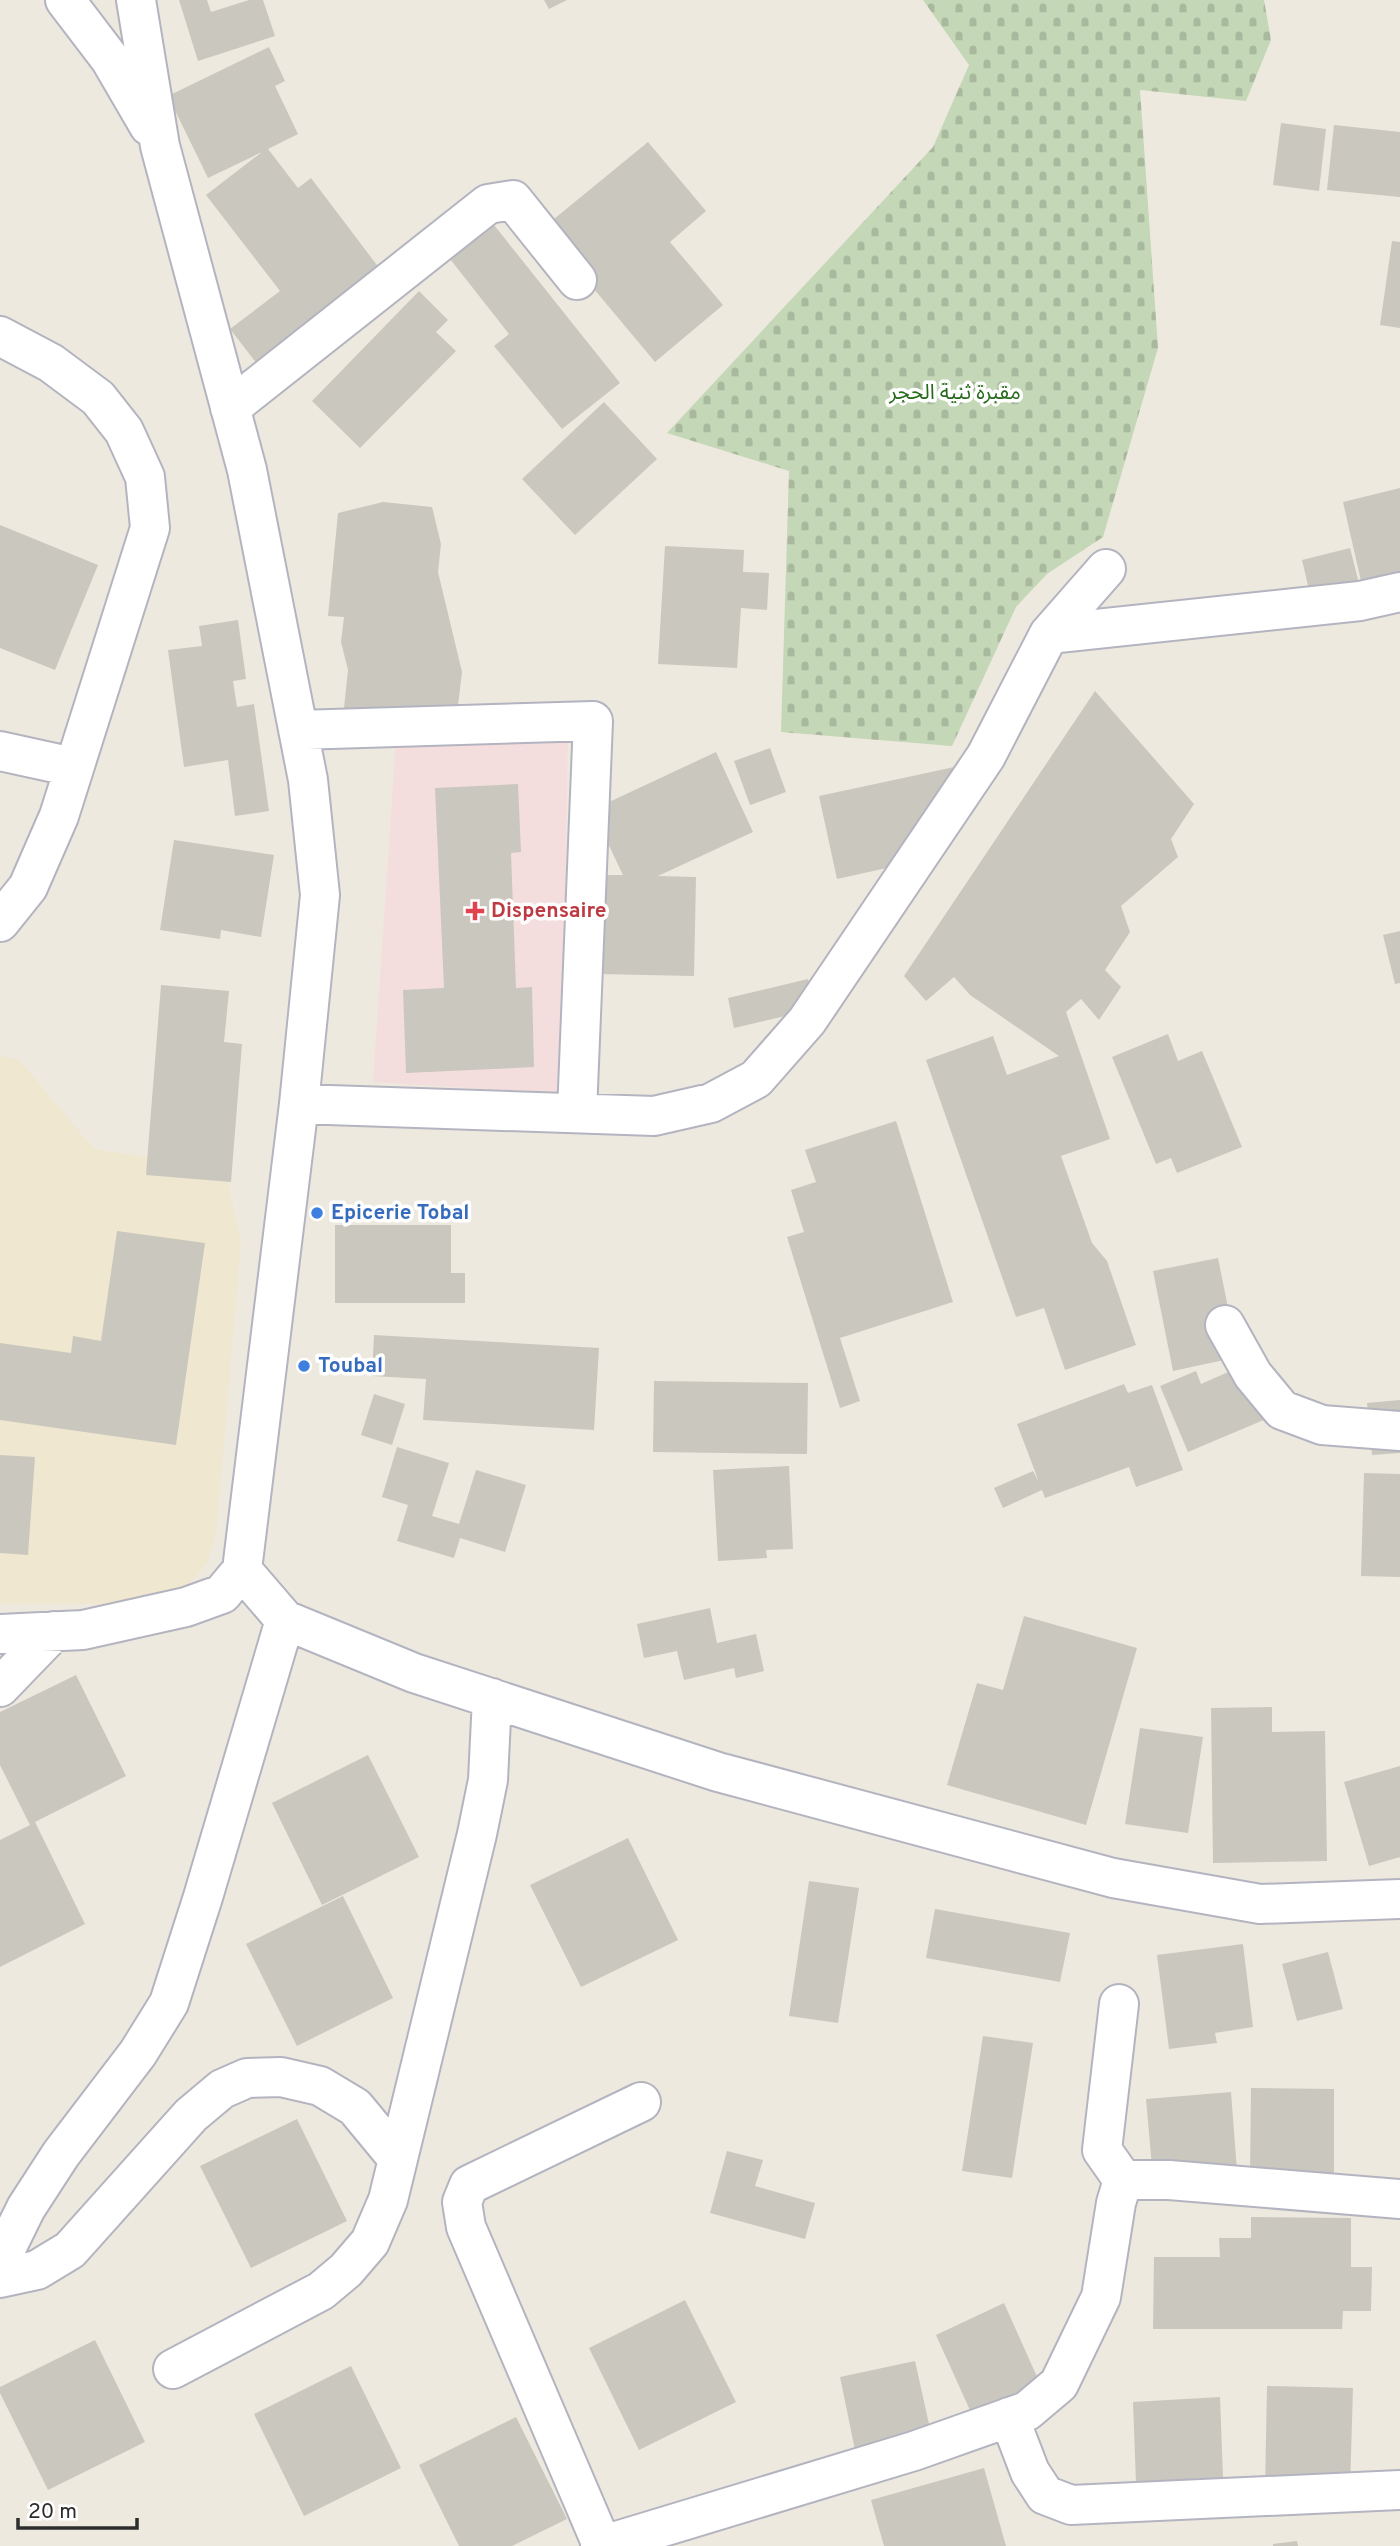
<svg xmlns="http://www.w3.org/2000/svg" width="1400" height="2546" viewBox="0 0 1400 2546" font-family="Overpass,'Noto Sans Arabic',sans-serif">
<defs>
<pattern id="cemetery-stones" width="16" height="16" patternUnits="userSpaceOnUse" patternTransform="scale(1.75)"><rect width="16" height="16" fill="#c4d7b7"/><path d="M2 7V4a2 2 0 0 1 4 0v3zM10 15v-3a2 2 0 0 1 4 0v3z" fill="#a9b99e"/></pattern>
</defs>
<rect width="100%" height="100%" fill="#eee9df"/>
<path fill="#efe7cf" d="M0 1056 19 1060 94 1149 225 1169 241 1242 216 1535 207 1563 184 1590 150 1604H0Z"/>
<path fill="#f4dedd" d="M568 737 562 1094 373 1082 396 740Z"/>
<path fill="url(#cemetery-stones)" d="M923 0H1264L1271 40 1246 101 1140 90 1158 348 1103 537 1047 574 1016 607 952 746 781 732 789 471 667 433 933 147 969 65Z"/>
<path fill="#cac7be" d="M179 0H207L211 12 249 0H263L275 36 198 61Z
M544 0H567L549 9Z
M269 47 285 81 275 86 298 134 268 149 298 188 311 178 392 285 268 378 230 329 280 291 206 195 262 152 208 178 168 96Z
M1281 123 1326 129 1319 191 1273 185Z
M1334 125 1400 132V197L1327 190Z
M648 142 706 211 670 242 723 305 655 362 543 228Z
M486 215 620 383 562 429 494 346 509 334 443 250Z
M1392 241 1400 242V328L1380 325Z
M419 291 448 320 436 332 456 351 360 448 312 401Z
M604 402 657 459 575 535 522 479Z
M1400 488V582L1363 590 1343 502Z
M383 502 432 507 441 544 438 572 462 672 454 739 348 730 344 708 348 670 341 642 344 617 328 616 338 513Z
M0 525 98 565 55 670 0 648Z
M665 546 744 550 743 572 769 573 767 610 741 608 737 668 658 664Z
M1350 548 1364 603 1315 615 1302 560Z
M238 620 246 679 233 681 237 707 254 704 269 811 235 816 228 760 184 767 168 650 202 646 199 626Z
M1095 691 1194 804 1171 839 1178 857 1121 906 1130 932 1105 970 1121 987 1099 1020 1081 999 1066 1012 1110 1139 1061 1156 1092 1243 1107 1261 1136 1345 1065 1370 1044 1308 1016 1317 926 1060 993 1036 1007 1075 1059 1056 970 995 954 977 926 1001 904 976Z
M770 748 786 792 750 805 734 761Z
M716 752 753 832 658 876 696 877 694 976 597 974 599 875H623L592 810Z
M959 766 923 860 837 879 819 796Z
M518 784 521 852 511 853 516 988 532 987 534 1067 406 1073 403 990 444 988 435 788Z
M174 840 274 855 261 937 221 930 220 939 160 930Z
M1400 931V983L1395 984 1383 935Z
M808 979 815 1009 734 1028 728 998Z
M161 985 229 991 224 1042 242 1044 231 1182 146 1175Z
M1168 1034 1178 1061 1202 1051 1242 1147 1177 1173 1171 1158 1156 1164 1112 1057Z
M896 1121 953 1302 840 1338 860 1401 840 1408 787 1237 804 1232 791 1190 816 1182 805 1150Z
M335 1225H451V1273H465V1303H335Z
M117 1231 205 1243 176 1445 0 1420V1343L71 1353 73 1336 101 1341Z
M1218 1258 1238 1357 1173 1371 1153 1271Z
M374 1335 599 1348 594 1430 423 1420 426 1379 372 1376Z
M1251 1362 1273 1416 1188 1452 1160 1386 1196 1371 1201 1384Z
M654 1381 808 1383 807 1454 653 1452Z
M1124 1384 1128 1393 1152 1385 1183 1470 1136 1487 1129 1467 1045 1498 1042 1490 1003 1508 994 1488 1033 1471 1039 1482 1017 1424Z
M374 1394 405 1404 392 1445 361 1435Z
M1400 1400V1453L1372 1455 1367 1403Z
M397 1447 449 1463 432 1516 459 1524 476 1470 526 1485 505 1552 460 1538 454 1558 397 1541 408 1505 382 1497Z
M0 1455 35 1457 28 1555 0 1553Z
M789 1466 793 1549 766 1550 767 1558 718 1561 713 1470Z
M1364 1473 1400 1474V1577L1361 1576Z
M710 1608 717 1643 756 1634 764 1671 736 1678 734 1668 684 1680 677 1651 644 1658 637 1624Z
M1024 1616 1137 1648 1086 1825 947 1785 977 1683 1003 1690Z
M76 1675 126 1776 35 1822 85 1924 0 1967V1840L30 1825 0 1765V1712Z
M1272 1707V1732L1325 1731 1327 1861 1213 1863 1211 1708Z
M1140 1728 1203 1737 1188 1833 1125 1824Z
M368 1755 419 1857 322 1905 272 1803Z
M1400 1766V1857L1369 1866 1344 1782Z
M628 1838 678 1940 581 1987 530 1885Z
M809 1881 859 1888 838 2023 789 2016Z
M343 1896 393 1998 297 2046 246 1944Z
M935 1909 1070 1933 1060 1982 926 1958Z
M1243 1944 1253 2027 1215 2033 1217 2043 1169 2049 1157 1955Z
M1328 1952 1343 2009 1297 2021 1282 1964Z
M983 2036 1033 2043 1012 2178 962 2171Z
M1251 2088 1334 2089V2176H1250Z
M1231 2092 1237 2171 1153 2178 1146 2099Z
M297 2119 347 2221 251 2268 200 2166Z
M727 2151 763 2160 755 2186 815 2203 805 2239 710 2213Z
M1251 2217 1351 2218V2267H1372L1371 2311H1343L1342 2329H1153L1154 2257H1220L1219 2238H1251Z
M685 2300 736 2402 639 2450 589 2348Z
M1004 2303 1046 2397 978 2428 936 2335Z
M95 2340 145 2442 48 2490 0 2393V2387Z
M915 2361 931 2433 855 2450 840 2377Z
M351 2366 401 2468 304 2516 254 2414Z
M1267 2386 1353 2388 1350 2489 1265 2488Z
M1220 2397 1223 2478 1136 2483 1133 2402Z
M516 2417 567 2519 512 2546H459L419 2465Z
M984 2468 1006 2546H884L871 2500Z
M1297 2541 1298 2546H1273V2544Z"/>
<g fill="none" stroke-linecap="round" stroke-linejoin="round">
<g stroke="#b3b4c0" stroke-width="42">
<path id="minor" d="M65 0 110 59 149 126
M136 0 160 146 247 470 308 780 320 895 299 1104 242 1570
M0 336 51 363 98 398 124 431 145 477 150 528 59 816 28 887 0 922
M230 408 488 204 513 200 577 280
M1049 634 1360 601 1400 592
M298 730 593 721 577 1113
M0 751 73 767
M299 1104 654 1116 711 1103 756 1079 807 1021 986 756 1049 634 1106 569
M1225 1325 1253 1375 1282 1410 1322 1425 1400 1431
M0 1634 83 1630 186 1607 222 1594 242 1570 285 1620 414 1673 718 1772 1113 1878 1260 1904 1400 1899
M0 1687 54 1631
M1119 2004 1102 2150 1123 2180
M0 2261 26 2208 61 2154 138 2053 169 2003 203 1897 285 1620
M0 2278 37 2270 70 2250 191 2115 222 2089 247 2078 281 2077 320 2086 355 2107 398 2159
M173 2369 321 2291 346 2270 370 2242 388 2200 477 1834 488 1780 492 1698
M1009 2417 1030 2472 1045 2495 1071 2505 1400 2490
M602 2545 466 2227 462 2202 469 2185 641 2102
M600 2546 914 2451 1027 2411 1059 2384 1101 2297 1116 2203 1123 2180H1169L1400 2199"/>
</g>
<use href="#minor" stroke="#fff" stroke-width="38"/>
</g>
<path fill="#e0444e" stroke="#fff" stroke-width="2.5" d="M471.5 900.5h7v7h7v7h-7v7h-7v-7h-7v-7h7z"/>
<g fill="#3f7fe0" stroke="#fff" stroke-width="2.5">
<circle cx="317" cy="1213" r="7"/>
<circle cx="304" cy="1366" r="7"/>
</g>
<g text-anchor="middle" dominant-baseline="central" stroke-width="7" stroke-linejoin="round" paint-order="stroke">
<g font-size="21" fill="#266a1c" stroke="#fff">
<text x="955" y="393">مقبرة ثنية الحجر</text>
</g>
<g font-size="21" font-weight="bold" fill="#be3a42" stroke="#fff" text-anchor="start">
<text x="491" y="911">Dispensaire</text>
</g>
<g font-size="21" font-weight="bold" fill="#366cbe" stroke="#fff" text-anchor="start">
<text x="331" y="1213">Epicerie Tobal</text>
<text x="318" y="1366">Toubal</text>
</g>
</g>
<path d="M18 2518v10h119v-10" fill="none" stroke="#2d2d2d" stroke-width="3.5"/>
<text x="28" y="2518" font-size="21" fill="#2d2d2d" stroke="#ffffff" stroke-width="5" paint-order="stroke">20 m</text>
</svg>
